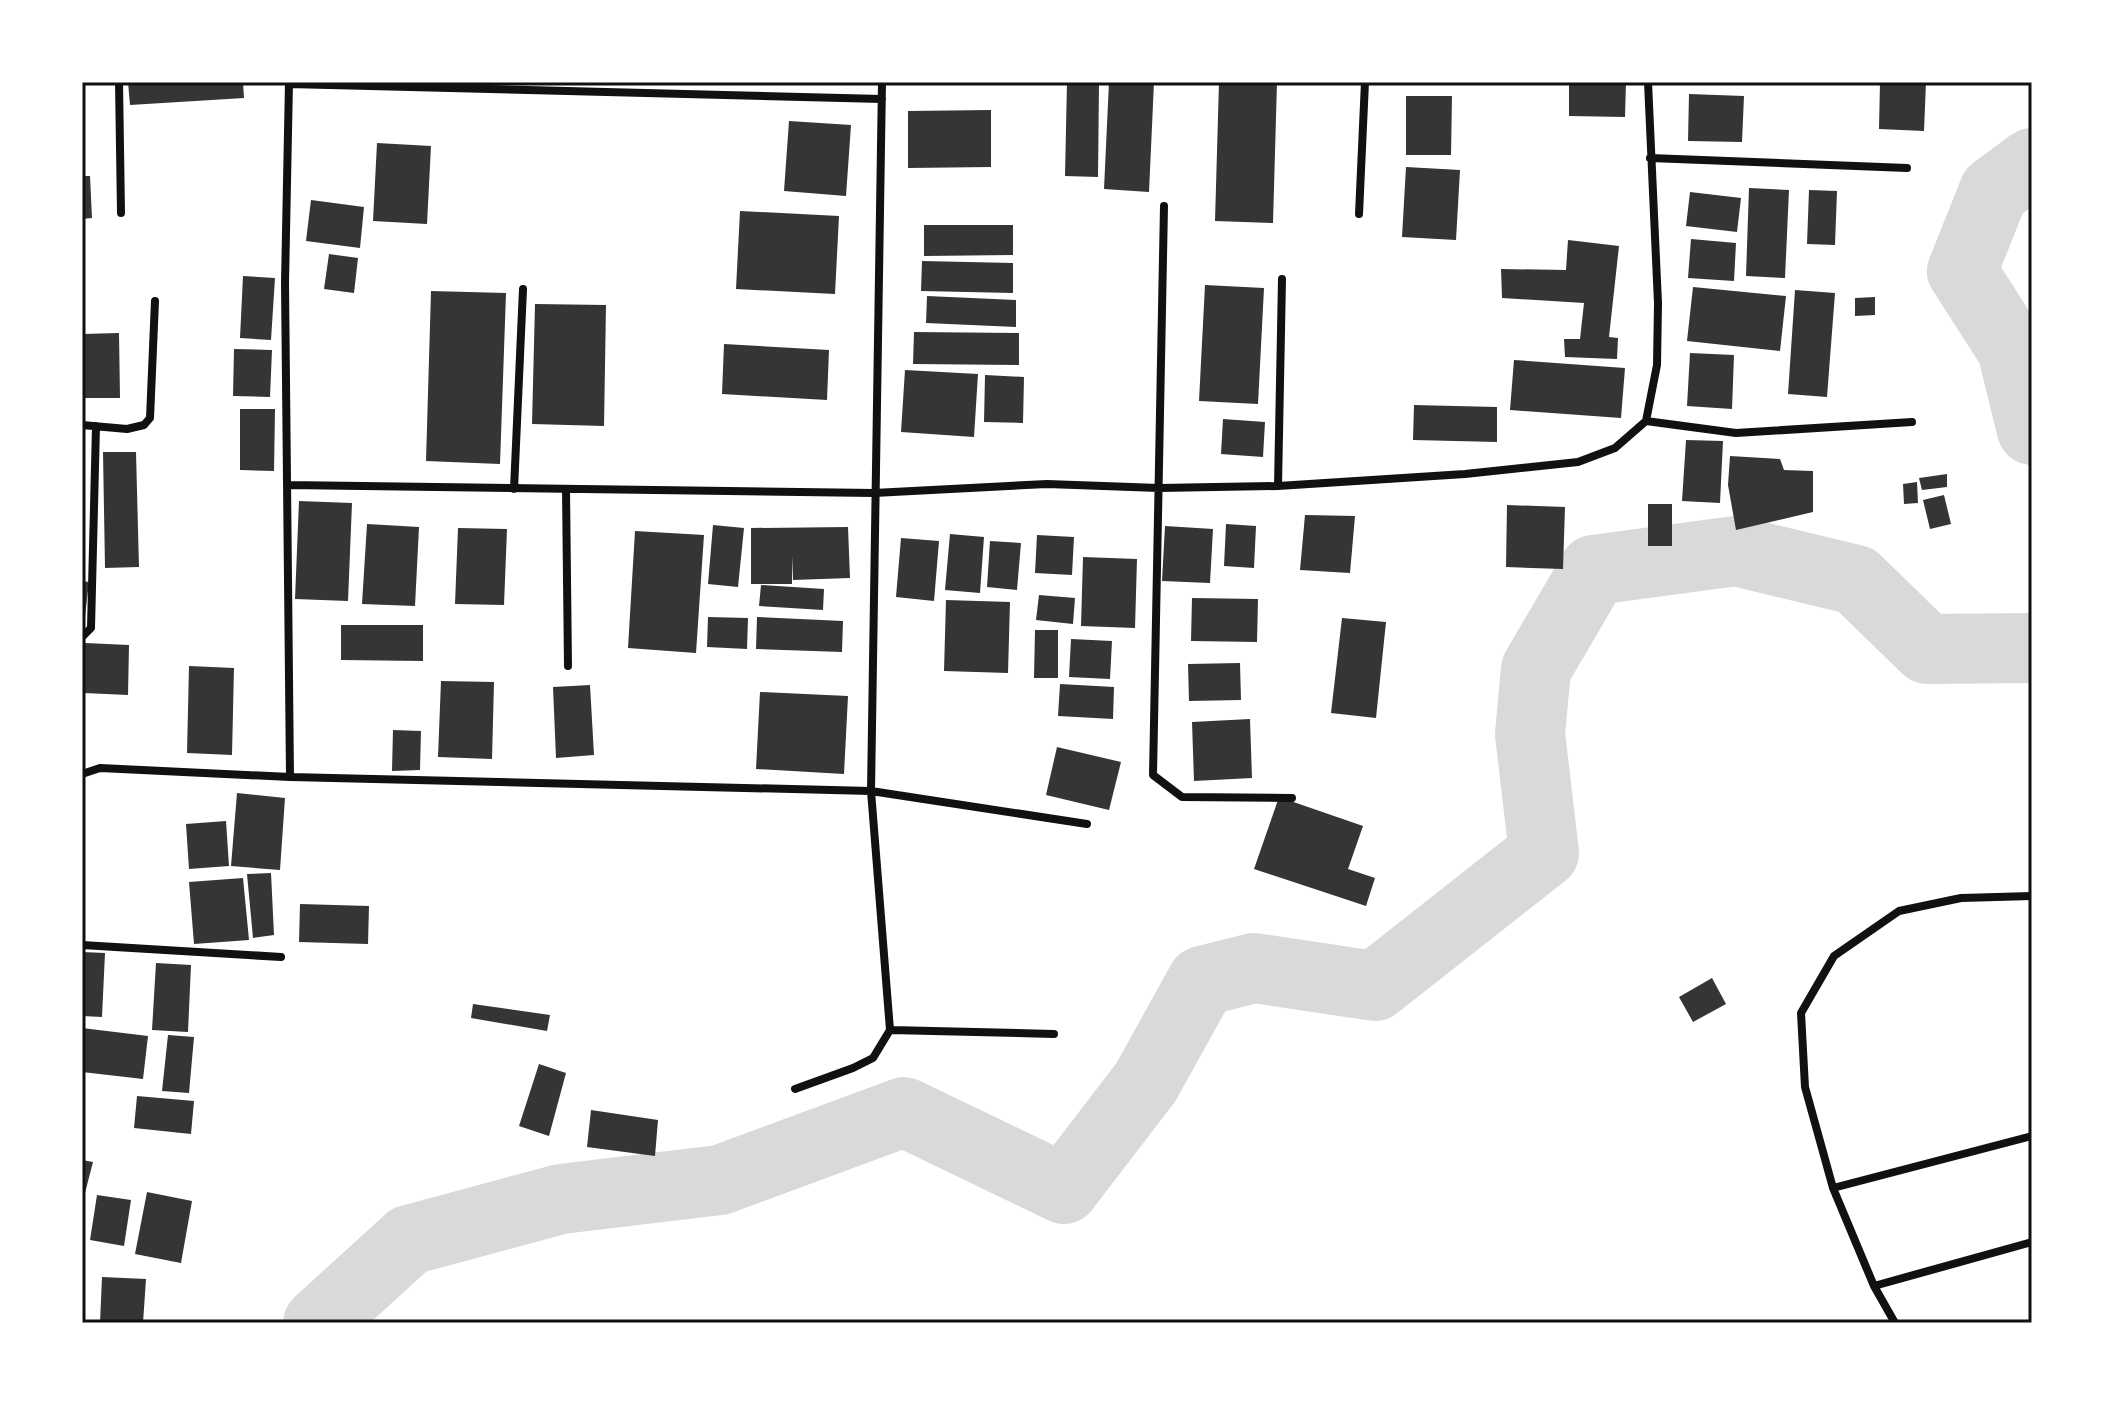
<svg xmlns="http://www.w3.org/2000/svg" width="2114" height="1405" viewBox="0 0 2114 1405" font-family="'Nunito Sans',sans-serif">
<rect width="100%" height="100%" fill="#fff"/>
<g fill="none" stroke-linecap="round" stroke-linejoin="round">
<path stroke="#d9d9d9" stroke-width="70" d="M2032 163 1994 191 1962 271 2012 349 2032 430
M318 1323 409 1240 561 1199 720 1180 904 1112 1064 1189 1146 1082 1202 981 1254 968 1375 986 1544 853 1530 734 1536 669 1594 570 1736 551 1856 580 1927 649 2032 648"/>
</g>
<path fill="#353535" d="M128 82H243L244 98 130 105Z
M1067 82 1099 83 1098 177 1065 176Z
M1109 82H1154L1149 192 1104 189Z
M1219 82H1277L1273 223 1215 221Z
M1569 82H1626L1625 117 1569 116Z
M1685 82H1748V85H1685Z
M1880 82H1926L1924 131 1879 129Z
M1689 94 1744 96 1742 142 1688 141Z
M1406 96H1452L1451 155H1406Z
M991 110V167L908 168V111Z
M789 121 851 125 846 196 784 191Z
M377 143 431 146 427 224 373 221Z
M1406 167 1460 170 1456 240 1402 237Z
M82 176H90L92 218 82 219Z
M1749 188 1789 190 1785 278 1746 276Z
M1809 190 1837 191 1835 245 1807 244Z
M1690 192 1741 198 1737 232 1686 226Z
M311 200 364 207 360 248 306 241Z
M740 211 839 216 835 294 736 289Z
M924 225H1013V255L924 256Z
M1691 239 1736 243 1734 281 1688 278Z
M1568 240 1619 246 1609 337 1618 338 1617 359 1565 357 1564 339H1580L1584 303 1502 298 1501 269 1566 270Z
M329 254 358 258 354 293 324 289Z
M922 261 1013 263V293L921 291Z
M243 276 275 278 271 340 240 338Z
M1205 285 1264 288 1258 404 1199 401Z
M1693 287 1786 296 1780 351 1687 341Z
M1795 290 1835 293 1827 397 1788 394Z
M431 291 506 293 500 464 426 461Z
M927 296 1016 300V327L926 323Z
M1875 297V315L1855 316V298Z
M535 304 606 305 604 426 532 424Z
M914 332 1019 333V365L913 364Z
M119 333 120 398H82V334Z
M724 344 829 350 827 400 722 394Z
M234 349 272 350 270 397 233 396Z
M1690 353 1734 355 1732 409 1687 406Z
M1514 360 1625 368 1621 418 1510 410Z
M905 370 978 374 974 437 901 432Z
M985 375 1024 377 1023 423 984 422Z
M1414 405 1497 407V442L1413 440Z
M240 409H275L274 471 240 470Z
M1223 419 1265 422 1263 457 1221 454Z
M1686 440 1723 441 1720 503 1682 501Z
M103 452H136L139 567 105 568Z
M1730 456 1780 459 1784 470 1813 471V512L1736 530 1728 485Z
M1947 474V487L1922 490 1919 478Z
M1917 482 1918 503 1904 504 1903 484Z
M1944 495 1951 524 1930 529 1923 500Z
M299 501 352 503 348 601 295 599Z
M1648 504H1672V546H1648Z
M1507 505 1565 507 1563 569 1506 567Z
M1305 515 1355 516 1350 573 1300 570Z
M367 524 419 527 415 606 362 604Z
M1226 524 1256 526 1254 568 1224 566Z
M713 525 744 528 738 587 708 584Z
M1165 526 1213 529 1210 583 1162 581Z
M848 527 850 578 793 580 792 556V584H751V528Z
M458 528 507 529 504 605 455 604Z
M635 531 704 535 696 653 628 648Z
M950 534 984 537 980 593 945 590Z
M1037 535 1074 537 1072 575 1035 573Z
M901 538 939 541 934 601 896 597Z
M990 541 1021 543 1017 590 987 587Z
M1083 557 1137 559 1135 628 1081 626Z
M82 581 89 582 84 625 82 624Z
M761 585 824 589 823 610 759 606Z
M1039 595 1075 598 1073 624 1036 620Z
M1192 598 1258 599 1257 642 1191 641Z
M946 600 1010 602 1008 673 944 671Z
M708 617 748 618 747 649 707 647Z
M757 617 843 621 842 652 756 649Z
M1342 618 1386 622 1376 718 1331 713Z
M341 625H423V661L341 660Z
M1035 630H1058V678H1034Z
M1071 639 1112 641 1110 679 1069 677Z
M85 643 129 645 128 695 84 693Z
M1240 663 1241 700 1189 701 1188 664Z
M189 666 234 668 232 755 187 753Z
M441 681 494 682 492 759 438 757Z
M1060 684 1114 687 1113 719 1058 716Z
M590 685 594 755 556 758 553 687Z
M760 692 848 696 844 774 756 769Z
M1250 719 1252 778 1194 781 1192 722Z
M393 730 421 731 420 770 392 771Z
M1057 747 1121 762 1109 810 1046 795Z
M237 793 285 798 280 870 231 866Z
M1279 797 1363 826 1348 869 1375 878 1366 906 1254 869Z
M226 821 229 866 189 869 186 824Z
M271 873 274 935 253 938 247 874Z
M243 878 249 940 194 944 189 882Z
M300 904 369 906 368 944 299 942Z
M82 952 105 953 102 1017 82 1016Z
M156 963 191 965 188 1032 152 1030Z
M1712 978 1726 1004 1693 1022 1679 997Z
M473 1004 550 1015 547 1031 471 1018Z
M82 1028 148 1036 143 1079 82 1072Z
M168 1035 194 1037 189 1093 162 1091Z
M539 1064 566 1073 549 1136 519 1126Z
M137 1096 194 1101 191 1134 134 1128Z
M591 1110 658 1120 655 1156 587 1147Z
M82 1160 93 1162 85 1193H82Z
M147 1192 192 1201 181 1263 135 1254Z
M97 1195 131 1200 124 1246 90 1240Z
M102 1277 146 1279 143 1323H100Z"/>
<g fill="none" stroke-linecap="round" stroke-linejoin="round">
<path stroke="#111" stroke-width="8" d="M119 82 121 213
M289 82 285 283 290 777
M882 82 871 791 890 1030 1054 1034
M289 84 882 99
M1650 158 1907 168
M1164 206 1153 775 1182 797 1292 798
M1359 214 1365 82
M1646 421 1657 365 1658 303 1648 82
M82 425 127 429 144 425 150 418 155 301
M288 485 874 493 1047 484 1159 488 1278 486 1465 474 1578 462 1615 448 1646 421 1736 433 1912 422
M1278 486 1282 279
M514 489 523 289
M566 490 568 666
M82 637 91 628 96 426
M82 774 100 768 290 777 871 791 1087 824
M82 945 281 957
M795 1089 853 1068 873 1058 890 1030
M1833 1188 2032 1136
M1874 1286 2032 1242
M1895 1323 1874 1286 1833 1188 1805 1087 1801 1013 1834 956 1899 911 1961 898 2032 896"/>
</g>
<rect width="2114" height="1405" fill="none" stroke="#ffffff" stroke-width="168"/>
<rect x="84" y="84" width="1946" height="1237" fill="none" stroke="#111" stroke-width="3"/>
</svg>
